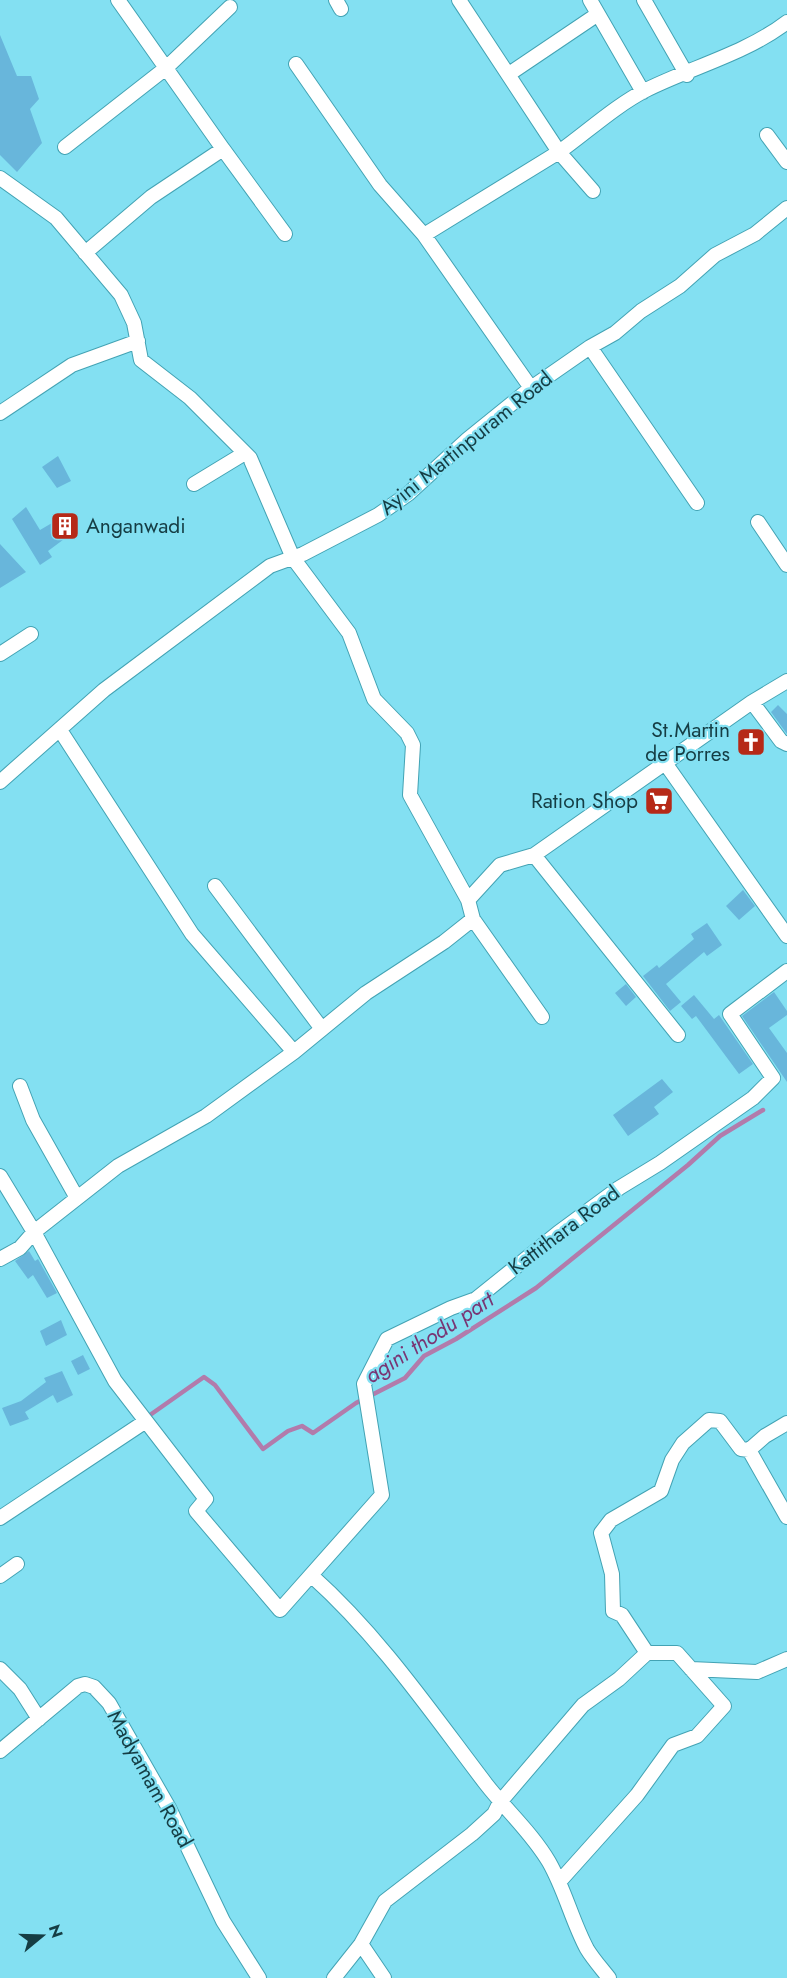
<svg xmlns="http://www.w3.org/2000/svg" width="787" height="1978" viewBox="0 0 787 1978" font-family="Jost,sans-serif">
<rect width="100%" height="100%" fill="#83e0f2"/>
<g fill="none" stroke-linecap="round" stroke-linejoin="round">
<path stroke="#b27bab" stroke-width="4.5" d="M150 1415 204 1377 215 1385 263 1449 288 1431 302 1426 313 1433 356 1403 405 1378 424 1356 456 1339 536 1288 688 1165 720 1136 763 1110"/>
</g>
<path fill="#68b6db" d="M0 35 17 76H31L39 99 30 109 42 143 17 172 0 155Z
M58 456 71 481 57 488 42 467Z
M26 507 40 530 69 513 79 528 48 551 52 557 40 565 12 519Z
M0 544 26 572 0 588Z
M778 705 787 714V734L771 712Z
M743 890 755 906 739 920 726 906Z
M707 923 722 945 707 956 704 952 666 984 681 1002 670 1011 643 976 657 965 659 968 694 939 691 934Z
M626 984 636 997 626 1006 615 993Z
M774 992 787 1011V1015L769 1028 787 1053V1082L742 1016Z
M694 995 714 1019 719 1015 753 1064 739 1074 696 1016 692 1019 681 1006Z
M662 1079 673 1092 654 1107 659 1114 628 1136 613 1115Z
M29 1251 35 1261 38 1259 57 1293 47 1298 33 1275 28 1279 15 1261Z
M61 1320 67 1335 46 1346 40 1331Z
M83 1355 90 1369 78 1375 71 1361Z
M62 1371 73 1395 57 1403 53 1395 25 1412 29 1419 10 1426 2 1408 21 1401 46 1382 44 1378Z"/>
<g fill="none" stroke-linecap="round" stroke-linejoin="round">
<g stroke="#43a3b4" stroke-width="16">
<path id="minor" d="M336 0 341 9
M590 0 643 92
M644 0 687 75
M296 64 380 185 424 235 531 388
M509 74 598 14
M767 135 787 162
M65 147 166 68 230 7
M223 149 285 234
M0 178 56 218 121 295 134 323 141 360 190 398 250 458 293 558 349 633 374 699 407 733 413 745 410 795 468 900
M593 191 559 152C587 132 615 106 646 90 692 67 745 54 787 22
M424 235 559 152 459 0
M85 253 151 197 223 149 118 0
M590 347 697 503
M0 413 72 365 138 341
M194 484 245 453
M758 522 787 565
M0 654 31 634
M787 681 752 702 781 741 787 744
M60 730 192 934 294 1052
M665 763 787 936
M0 782 104 690 270 566 303 554 378 515 408 494 468 439 531 388 590 347 615 333 641 311 680 286 715 255 755 234 787 208
M534 855 678 1035
M215 886 322 1029
M473 919 542 1017
M20 1086 33 1120 77 1198
M0 1176 34 1232 115 1381 206 1499 196 1511 280 1610 382 1495 364 1384 387 1339 451 1308 476 1299 558 1233 619 1188 660 1163 753 1098 773 1078 730 1014 787 971
M0 1259 20 1248 34 1232 118 1166 206 1116 294 1052 366 993 444 942 473 919 468 900 500 865 534 855 752 702
M749 1450 787 1517
M0 1518 146 1421
M0 1576 17 1564
M312 1576C380 1637 431 1712 486 1784 507 1811 532 1833 549 1862 565 1890 572 1921 587 1949 593 1959 602 1969 609 1978
M647 1653 622 1615 613 1611 612 1574 601 1533 611 1520 661 1491 672 1460 683 1443 709 1420 720 1421 741 1449 749 1450 765 1436 787 1423
M0 1669 20 1689 39 1719
M691 1669 757 1672 787 1659
M0 1751 78 1686 85 1684 94 1687 109 1703 169 1808 223 1921 259 1978
M361 1944 384 1978
M334 1978 361 1944 385 1901 472 1834 494 1814 500 1802 583 1705 619 1679 647 1653H677L724 1706 697 1736 673 1745 637 1795 559 1882"/>
</g>
<use href="#minor" stroke="#fff" stroke-width="14"/>
</g>
<defs>
<g id="building-square" transform="scale(1.5)"><rect x="-9" y="-9" width="18" height="18" rx="4" fill="#b62917" stroke="#83e0f2"/><path d="M-4-6H4V6H1V3H-1V6H-4ZM-2.5-4.3h1.7v1.8h-1.7ZM.8-4.3h1.7v1.8H.8ZM-2.5-1h1.7V.8h-1.7ZM.8-1h1.7V.8H.8Z" fill="#fff"/></g>
<g id="church-square" transform="scale(1.5)"><rect x="-9" y="-9" width="18" height="18" rx="4" fill="#b62917" stroke="#83e0f2"/><path d="M-1.2-6h2.4v3.5h3.3v2.4h-3.3V6h-2.4V-.1h-3.3v-2.4h3.3Z" fill="#fff"/></g>
<g id="supermarket-square" transform="scale(1.5)"><rect x="-9" y="-9" width="18" height="18" rx="4" fill="#b62917" stroke="#83e0f2"/><path d="M-6-5.5h2.5l.6 2H6L4.5 2H-2.5L-4.4-4H-6ZM-1.5 3.2a1.3 1.3 0 1 0 .1 0ZM3 3.2a1.3 1.3 0 1 0 .1 0Z" fill="#fff"/></g>
</defs>
<g fill-rule="evenodd">
<use href="#building-square" x="65" y="526"/>
<use href="#church-square" x="751" y="742"/>
<use href="#supermarket-square" x="659" y="801"/>
</g>
<g text-anchor="middle" dominant-baseline="central" stroke-width="4.5" stroke-linejoin="round" paint-order="stroke">
<g font-size="21" fill="#153d44" stroke="#83e0f2">
<text transform="translate(466 443) rotate(-39)">Ayini Martinpuram Road</text>
<text transform="translate(564 1230) rotate(-37)">Kattithara Road</text>
<text transform="translate(150 1779) rotate(61)">Madyamam Road</text>
</g>
<g font-size="21" fill="#153d44" stroke="#83e0f2" text-anchor="end">
<text x="86" y="526" text-anchor="start">Anganwadi</text>
<text x="730" y="730">St.Martin<tspan x="730" dy="24">de Porres</tspan></text>
<text x="638" y="801">Ration Shop</text>
</g>
<g font-size="22" font-style="italic" fill="#793573" stroke="#83e0f2">
<text transform="translate(429 1337) rotate(-33)">agini thodu part</text>
</g>
</g>
<g transform="translate(42 1936) rotate(71)" stroke="#83e0f2" stroke-width="4.5" paint-order="stroke">
<path d="M0-4.5L10 22L0 15L-10 22Z" fill="#153d44"/>
<text y="-9" font-size="16" font-weight="bold" text-anchor="middle" fill="#153d44">N</text>
</g>
</svg>
